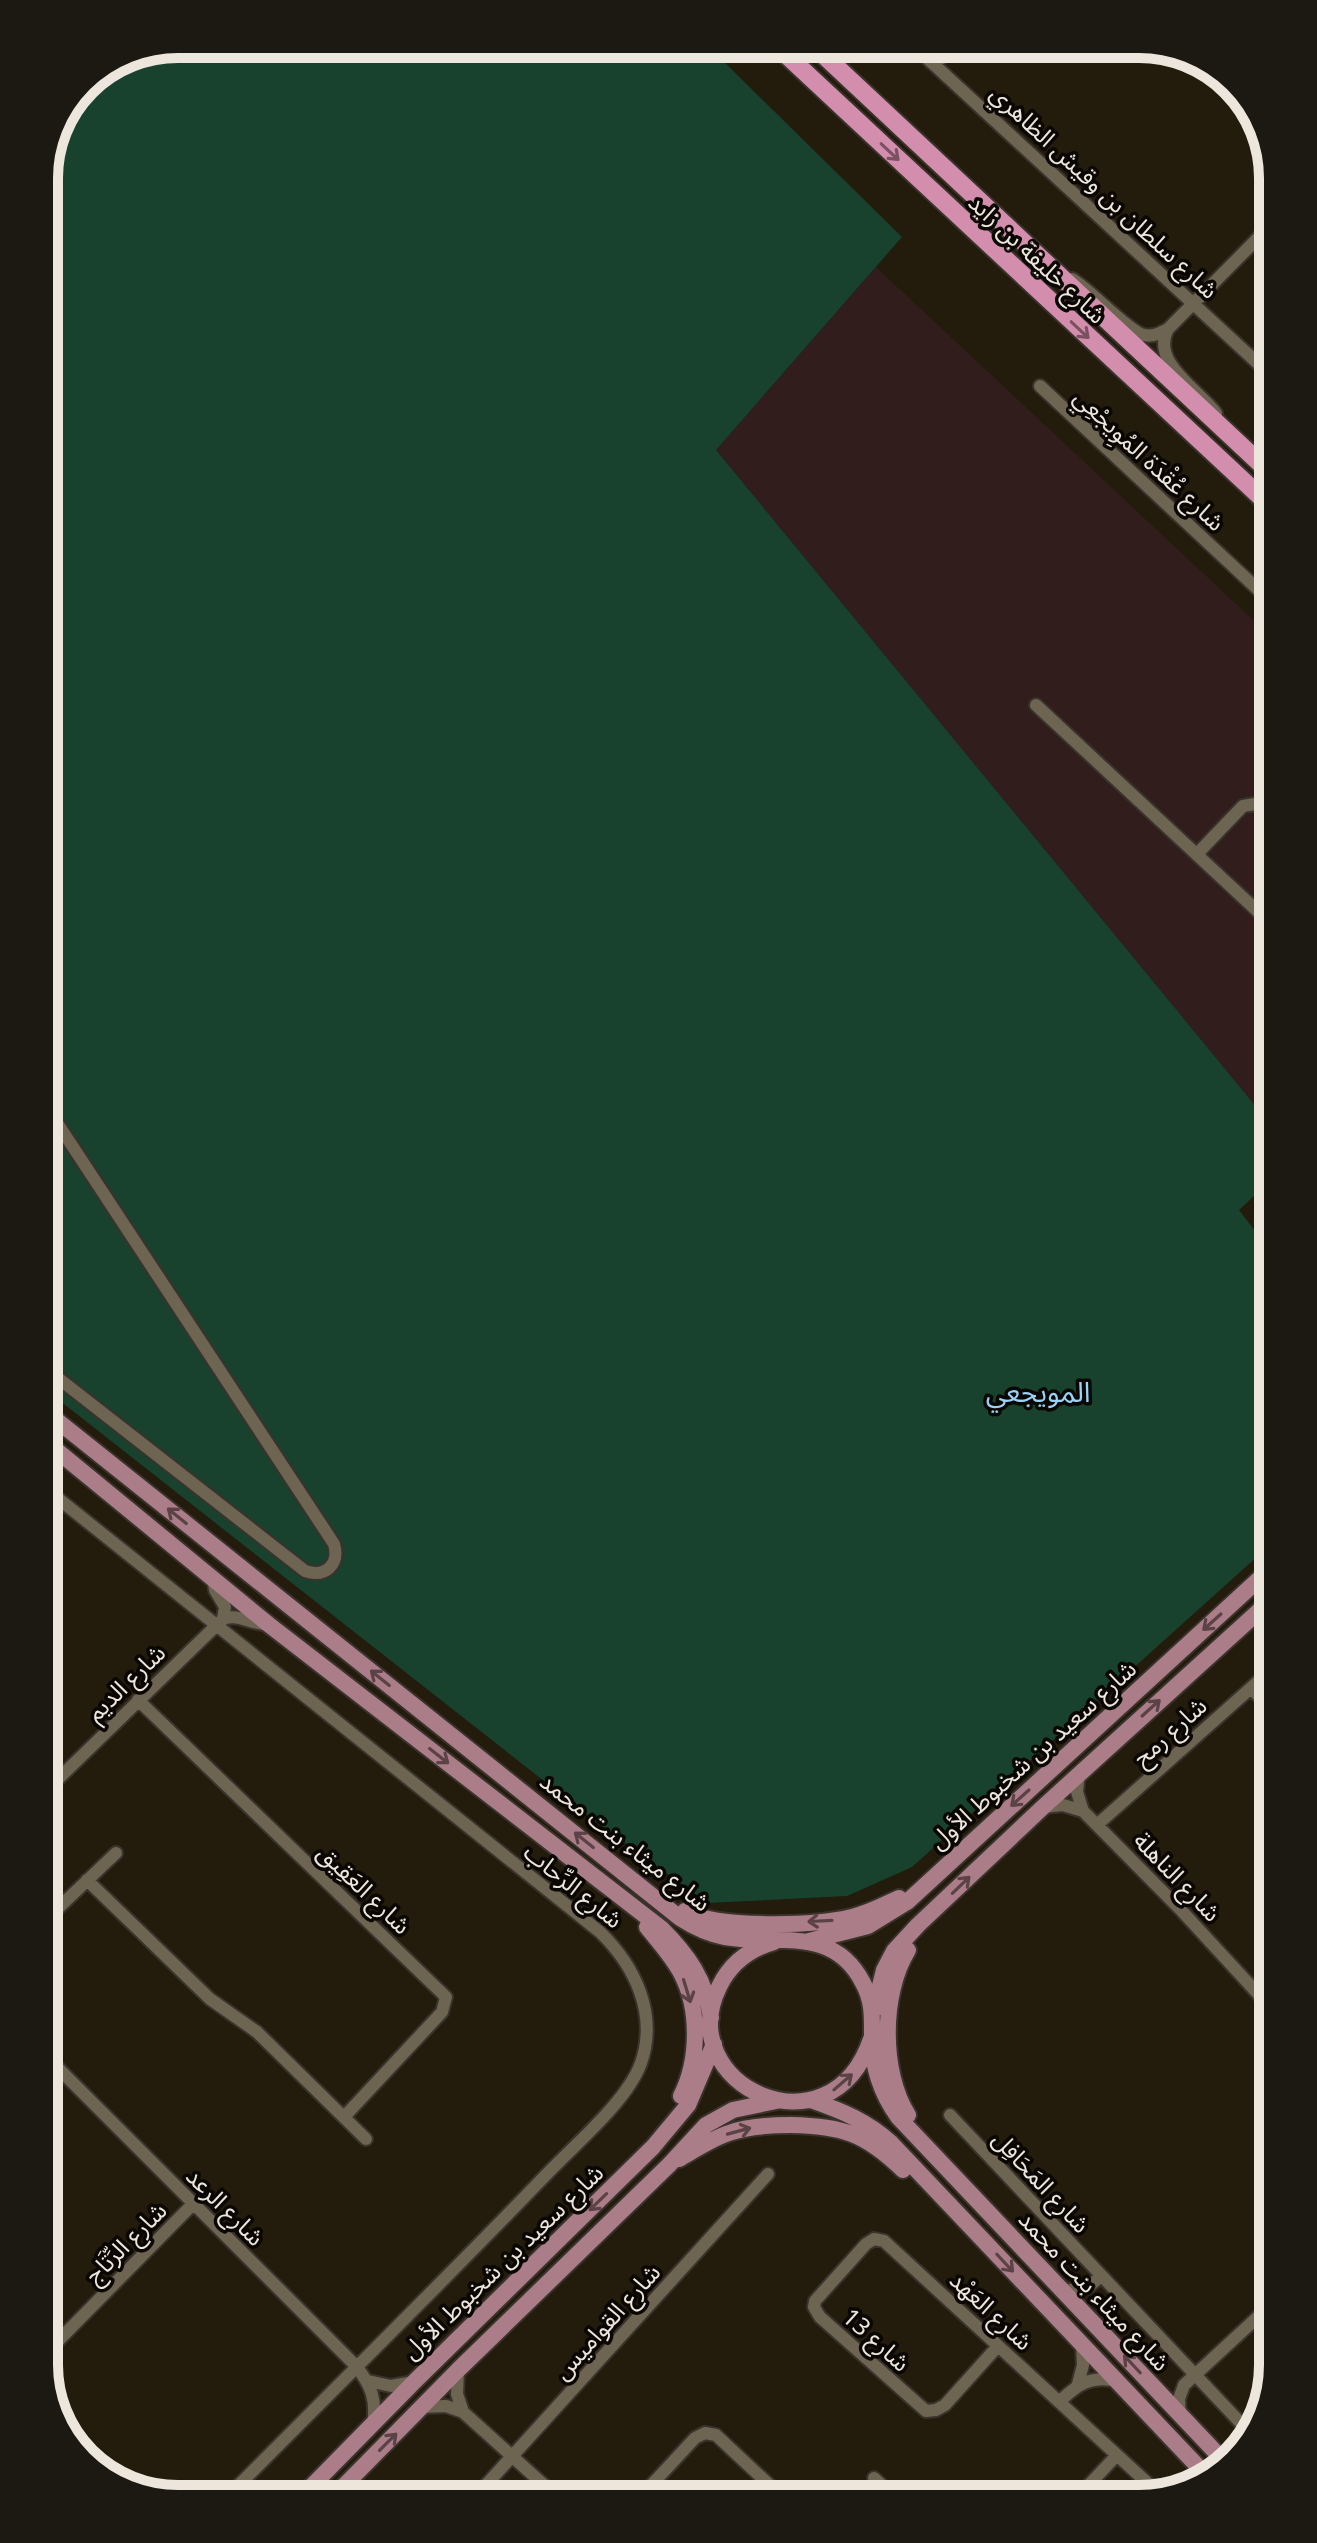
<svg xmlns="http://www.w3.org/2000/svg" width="1317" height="2543" viewBox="0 0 1317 2543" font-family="'Noto Sans','Noto Sans Arabic',sans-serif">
<rect width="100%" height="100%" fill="#231b0b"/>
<path fill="#311e1c" d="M876 267 1265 631 1267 1120 716 450Z"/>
<path fill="#18422e" d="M710 48 902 237 716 450 1267 1120 1268 1183 1239 1210 1268 1248 1269 1546 912 1867 847 1896 708 1903 600 1825 50 1393 44 170 84 83 127 54Z"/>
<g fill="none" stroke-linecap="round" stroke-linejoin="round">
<g stroke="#39332c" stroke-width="16">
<path id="minor" d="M915 47 1264 369
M934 64 955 46
M1072 279C1091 290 1129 332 1144 335 1153 337 1160 333 1168 329L1263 233
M1168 329C1150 362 1198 389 1216 413
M1040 386 1265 596
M1036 705 1267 920
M1197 854 1243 806 1255 804 1266 812
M48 1109 334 1544C340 1565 325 1578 305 1571L49 1371
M50 1492 600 1932C635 1966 658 2014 641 2063 627 2102 572 2147 543 2178 439 2286 332 2391 226 2498
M223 1619C240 1613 251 1625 268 1624
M1251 1688 1270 1708
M138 1700 446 1997 442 2012 344 2117
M1079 1773 1077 1792 1083 1811 1180 1909 1271 2008
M59 1778 223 1619 225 1607 215 1590 213 1578
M1043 1807 1063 1805 1083 1811
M1098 1824 1270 1671
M87 1880 210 1999 257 2032 366 2139
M52 1914 116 1853
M53 2063 356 2366C371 2385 377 2400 373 2424
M950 2115 1252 2435
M1063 2291 1087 2288 1101 2276
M54 2345 193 2204
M998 2346 945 2405 936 2410 926 2411 820 2317 814 2307 815 2301 866 2244 874 2239 884 2241 1154 2489
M458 2370 457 2394 463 2412
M368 2381 391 2386 414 2382
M1078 2384 1083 2365 1082 2346
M1060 2401C1078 2384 1091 2375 1117 2381
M422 2407 446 2406 463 2412 555 2495
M1180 2415 1179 2399 1184 2385 1273 2303
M874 2478 889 2492
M1084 2490 1117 2455
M643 2494 695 2438 705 2433 716 2435 778 2493
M476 2496 768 2174"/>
</g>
<g stroke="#39332c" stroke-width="20">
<path id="major" d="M50 1415 680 1918C694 1927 708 1934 725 1937 776 1946 833 1924 863 1983 873 2001 872 2017 872 2037 872 2067 881 2093 898 2117L1224 2461
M50 1445 268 1624 661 1928C688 1955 706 1980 711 2018
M685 1911C719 1929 814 1926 852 1917 869 1913 884 1905 899 1898
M647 1927C659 1942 672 1956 681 1973 700 2009 699 2061 681 2096
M809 1941 868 1926 907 1902 1269 1570
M774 1942C749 1949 730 1964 719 1987 671 2085 830 2160 871 2039
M874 2010 884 1970 894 1951 918 1925 1042 1808 1270 1601
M811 2100C842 2111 867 2121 891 2143L1206 2475
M908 2115C881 2072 881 1994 908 1950
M679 2159C695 2150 711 2139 729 2133 749 2126 770 2125 791 2125 842 2126 865 2133 903 2170
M301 2497 414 2382 653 2147 688 2105 714 2044
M333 2497 458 2370 669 2165 706 2125 733 2110 776 2101"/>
</g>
<g stroke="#39332c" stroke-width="22">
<path id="highway" d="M815 47 1264 467
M779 48 1265 501"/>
</g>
<use href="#minor" stroke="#6e6452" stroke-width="12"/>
<use href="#major" stroke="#ab7d89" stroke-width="16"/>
<use href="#highway" stroke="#d38eae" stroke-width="18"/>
</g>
<defs><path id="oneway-shaft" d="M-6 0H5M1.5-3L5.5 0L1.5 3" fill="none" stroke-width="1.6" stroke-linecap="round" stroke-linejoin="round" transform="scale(2)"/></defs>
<g stroke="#795161">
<use href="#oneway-shaft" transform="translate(890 152) rotate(43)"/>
<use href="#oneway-shaft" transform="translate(1080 330) rotate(43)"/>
</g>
<g stroke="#5a4246">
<use href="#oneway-shaft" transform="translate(177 1516) rotate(-141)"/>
<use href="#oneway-shaft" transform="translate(1212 1622) rotate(138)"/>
<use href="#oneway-shaft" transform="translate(380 1678) rotate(-141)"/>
<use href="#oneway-shaft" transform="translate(1151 1708) rotate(-42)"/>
<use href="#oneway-shaft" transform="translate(439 1756) rotate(38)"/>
<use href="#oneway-shaft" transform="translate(1020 1798) rotate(138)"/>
<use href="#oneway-shaft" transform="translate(584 1840) rotate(-141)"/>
<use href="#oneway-shaft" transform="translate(961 1885) rotate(-44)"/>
<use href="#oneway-shaft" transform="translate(820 1921) rotate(177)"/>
<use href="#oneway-shaft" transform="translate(687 1991) rotate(73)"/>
<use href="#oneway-shaft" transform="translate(843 2082) rotate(-41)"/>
<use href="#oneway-shaft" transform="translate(739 2131) rotate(-15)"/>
<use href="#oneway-shaft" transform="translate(598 2202) rotate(136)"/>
<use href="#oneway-shaft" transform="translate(1005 2263) rotate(47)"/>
<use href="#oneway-shaft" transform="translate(1132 2364) rotate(-133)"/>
<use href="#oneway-shaft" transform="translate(388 2442) rotate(-45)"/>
</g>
<g text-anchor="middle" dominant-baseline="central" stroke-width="7" stroke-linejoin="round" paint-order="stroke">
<g font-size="24" fill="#ece6dc" stroke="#0a0702">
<text transform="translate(1105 191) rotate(43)">شارع سلطان بن وقيش الظاهري</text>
<text transform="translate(1038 258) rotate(43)">شارع خليفة بن زايد</text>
<text transform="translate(1150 459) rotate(43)">شارع عُقْدَة المُوِيجْعِي</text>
<text transform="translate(125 1682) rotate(-44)">شارع الديم</text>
<text transform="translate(1169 1731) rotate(-42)">شارع رمح</text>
<text transform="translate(1032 1754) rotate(-42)">شارع سعيد بن شخبوط الأول</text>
<text transform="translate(626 1841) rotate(38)">شارع ميثاء بنت محمد</text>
<text transform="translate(1178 1876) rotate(46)">شارع الناهلة</text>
<text transform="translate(574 1885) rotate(39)">شارع الرِّحاب</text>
<text transform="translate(365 1888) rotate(44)">شارع العَقِيق</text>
<text transform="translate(1042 2181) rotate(47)">شارع المَحَافِل</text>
<text transform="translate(226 2206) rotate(45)">شارع الرعد</text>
<text transform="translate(125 2242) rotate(-45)">شارع الرِّتَاج</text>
<text transform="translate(502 2261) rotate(-44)">شارع سعيد بن شخبوط الأول</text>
<text transform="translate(1095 2290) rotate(47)">شارع ميثاء بنت محمد</text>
<text transform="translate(992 2310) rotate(43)">شارع العَهْد</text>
<text transform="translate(606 2321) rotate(-48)">شارع القواميس</text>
<text transform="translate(877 2339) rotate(42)">شارع 13</text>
</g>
<g font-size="28" fill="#9bd2fa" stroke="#0a0702">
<text x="1038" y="1391">المويجعي</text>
</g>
</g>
<path d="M0 0H1317V2543H0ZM178 58H1139A120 120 0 0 1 1259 178V2365A120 120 0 0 1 1139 2485H178A120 120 0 0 1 58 2365V178A120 120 0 0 1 178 58Z" fill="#1c1913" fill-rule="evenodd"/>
<path fill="none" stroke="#ece6dc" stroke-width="10" d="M178 58H1139A120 120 0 0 1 1259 178V2365A120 120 0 0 1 1139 2485H178A120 120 0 0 1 58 2365V178A120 120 0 0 1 178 58Z"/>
</svg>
